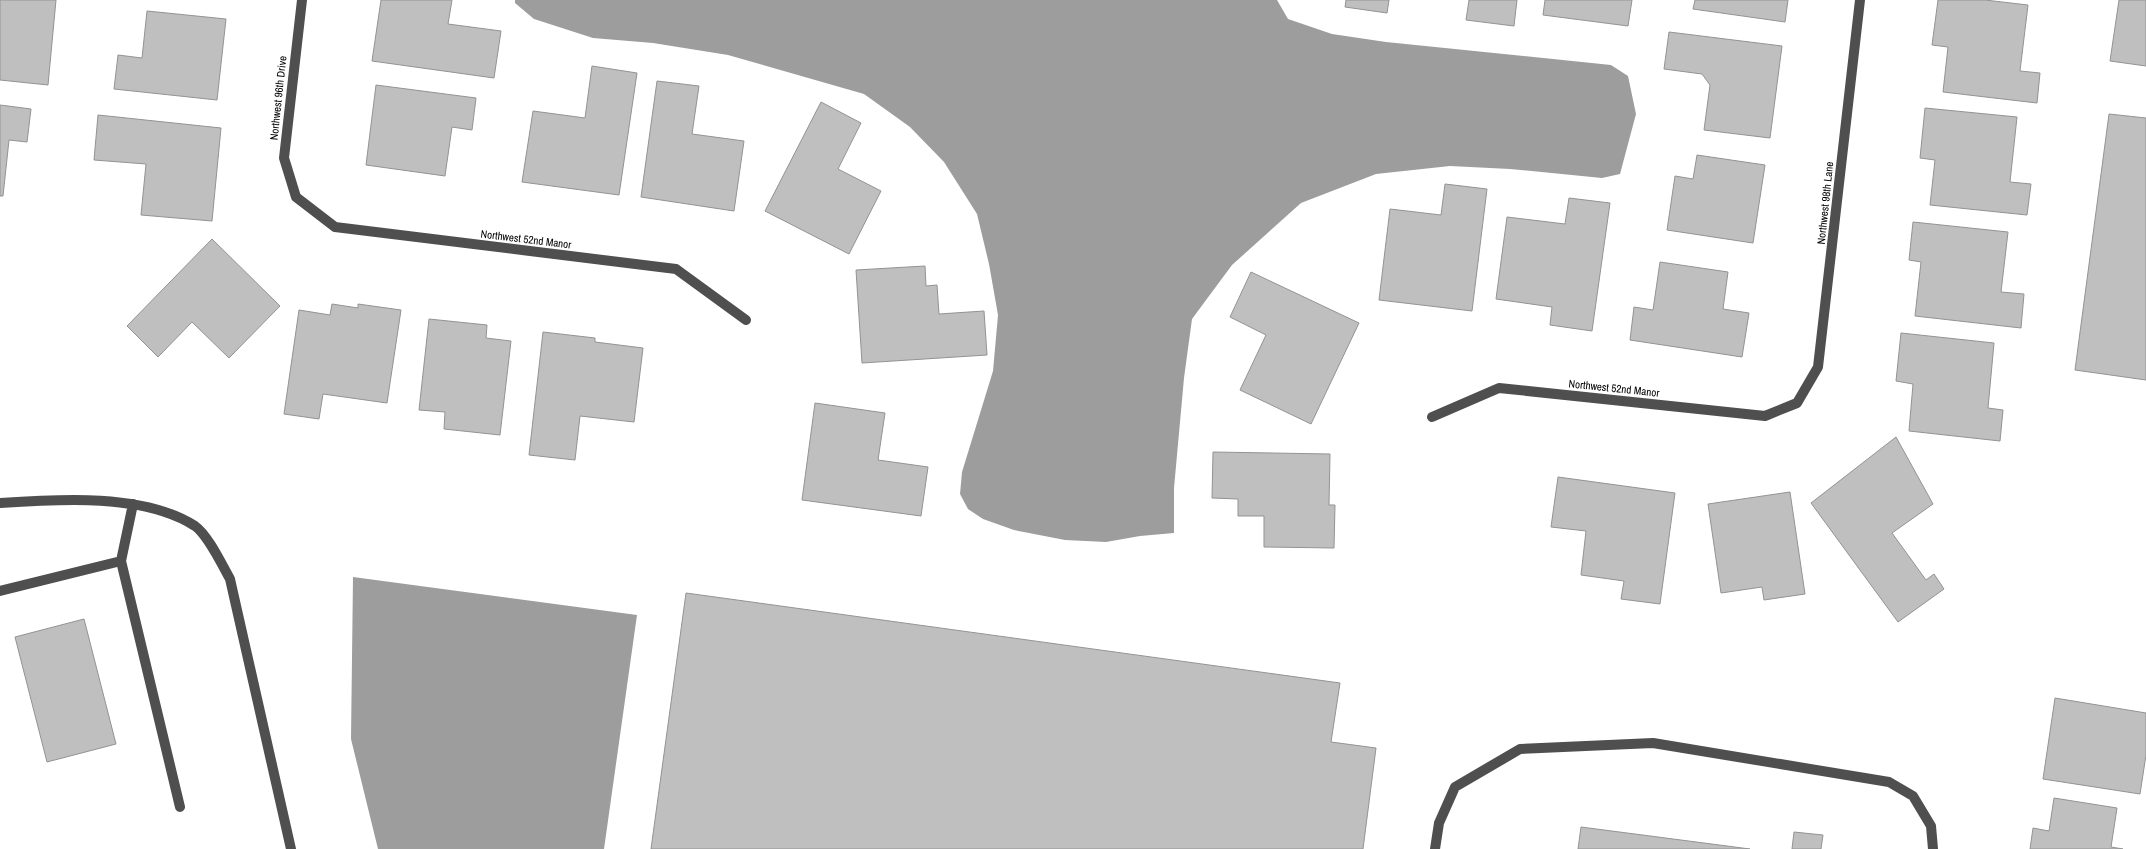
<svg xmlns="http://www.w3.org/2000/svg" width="2146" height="849" viewBox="0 0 2146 849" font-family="'Archivo Narrow',sans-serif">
<rect width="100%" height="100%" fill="#fff"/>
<path fill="#9d9d9d" d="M515 0H1277L1288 19 1332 34 1386 42 1611 65 1628 76 1636 114 1620 174 1602 178 1510 169 1450 166 1376 174 1301 203 1232 265 1192 319 1184 378 1174 488V533L1140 536 1106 542 1065 540 1014 530 983 519 968 509 960 494 962 472 993 371 998 315 989 264 977 214 944 162 910 127 864 94 728 55 653 43 593 38 534 19 515 3Z
M353 577 637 615 604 849H378L351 739Z"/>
<path fill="#bfbfbf" stroke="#939393" d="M0 0H56L48 85 0 80Z
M381 0H452L448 24 501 31 494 78 372 61Z
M1346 0H1389L1387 13 1345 7Z
M1469 0H1517L1514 26 1466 20Z
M1545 0H1632L1628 26 1543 15Z
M1695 0H1788L1785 22 1693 9Z
M1938 0H1985L2028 5 2020 71 2040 73 2037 103 1943 92 1948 47 1932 45Z
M2119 0H2146V66L2110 61Z
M147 11 226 19 217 100 114 89 118 55 142 58Z
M1669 32 1782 46 1770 138 1704 130 1710 85 1702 74 1664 69Z
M592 66 637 73 619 195 522 182 533 111 585 118Z
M657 81 699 86 692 134 744 141 734 211 641 197Z
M376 85 476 98 472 130 452 127 445 176 366 165Z
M821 102 861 123 838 169 881 191 849 254 765 211Z
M0 105 31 109 27 142 9 140 3 196H0Z
M1925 108 2017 117 2010 182 2031 184 2027 215 1930 205 1935 160 1920 158Z
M2109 114 2146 118V380L2075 370Z
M98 115 221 128 212 221 141 215 146 164 94 160Z
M1697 155 1765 165 1753 243 1667 230 1675 176 1693 179Z
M1445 184 1487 189 1472 311 1379 300 1390 209 1441 215Z
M1569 198 1610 203 1592 331 1550 325 1552 307 1496 299 1507 217 1565 224Z
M1913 222 2008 232 2001 292 2024 294 2021 328 1915 316 1921 262 1909 260Z
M212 239 280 306 229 358 192 322 158 357 127 326Z
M1660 262 1728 272 1723 309 1749 313 1742 357 1630 340 1634 307 1653 310Z
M925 266 926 286 937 285 939 314 984 311 987 355 862 363 856 270Z
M1251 272 1359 323 1311 424 1240 390 1266 335 1230 317Z
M332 304 358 308V304L401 310 387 403 323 394 319 419 284 414 299 310 330 315Z
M429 319 487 325 486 338 511 341 500 435 444 429 445 412 419 410Z
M543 332 595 338V342L643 348 634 422 580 416 575 460 529 455Z
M1901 333 1994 343 1988 408 2003 410 2000 441 1909 431 1913 384 1896 381Z
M815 403 885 413 878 460 928 467 921 516 802 500Z
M1896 437 1933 504 1892 533 1926 580 1934 574 1944 589 1898 622 1811 503Z
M1213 452 1330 454 1329 505H1335L1334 548 1264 547V516H1238V499L1212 498Z
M1558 477 1675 493 1660 604 1621 599 1624 581 1581 575 1586 531 1551 527Z
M1790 492 1805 594 1764 600 1762 587 1721 593 1708 504Z
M686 593 1340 683 1331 742 1376 748 1363 849H651Z
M84 619 116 744 47 762 15 637Z
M2055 698 2146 713V755L2140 794 2043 779Z
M2054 798 2117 808 2111 847 2123 849H2030L2033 828 2049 831Z
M1581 827 1750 849H1578Z
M1794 832 1823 835 1821 849H1792Z"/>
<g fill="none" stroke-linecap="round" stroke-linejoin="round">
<path stroke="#4f4f4f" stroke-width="10" d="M302 0 284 158 296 197 335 227 676 269 746 320
M1432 417 1499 388 1765 416 1797 403 1818 367 1860 0
M0 503C58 499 144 493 195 526 208 535 222 565 230 579L291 849
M133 504 121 561 180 807
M0 591 121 561
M1435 849 1439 823 1455 787 1520 749 1653 743 1889 782 1913 796 1931 826 1933 849"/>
</g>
<g text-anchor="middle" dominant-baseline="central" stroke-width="3" stroke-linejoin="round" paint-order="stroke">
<g font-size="11" fill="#000" stroke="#fff">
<text transform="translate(278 98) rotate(-84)">Northwest 96th Drive</text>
<text transform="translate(1825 203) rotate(-84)">Northwest 98th Lane</text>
<text transform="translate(526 239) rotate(7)">Northwest 52nd Manor</text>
<text transform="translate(1614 388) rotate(6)">Northwest 52nd Manor</text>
</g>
</g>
</svg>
